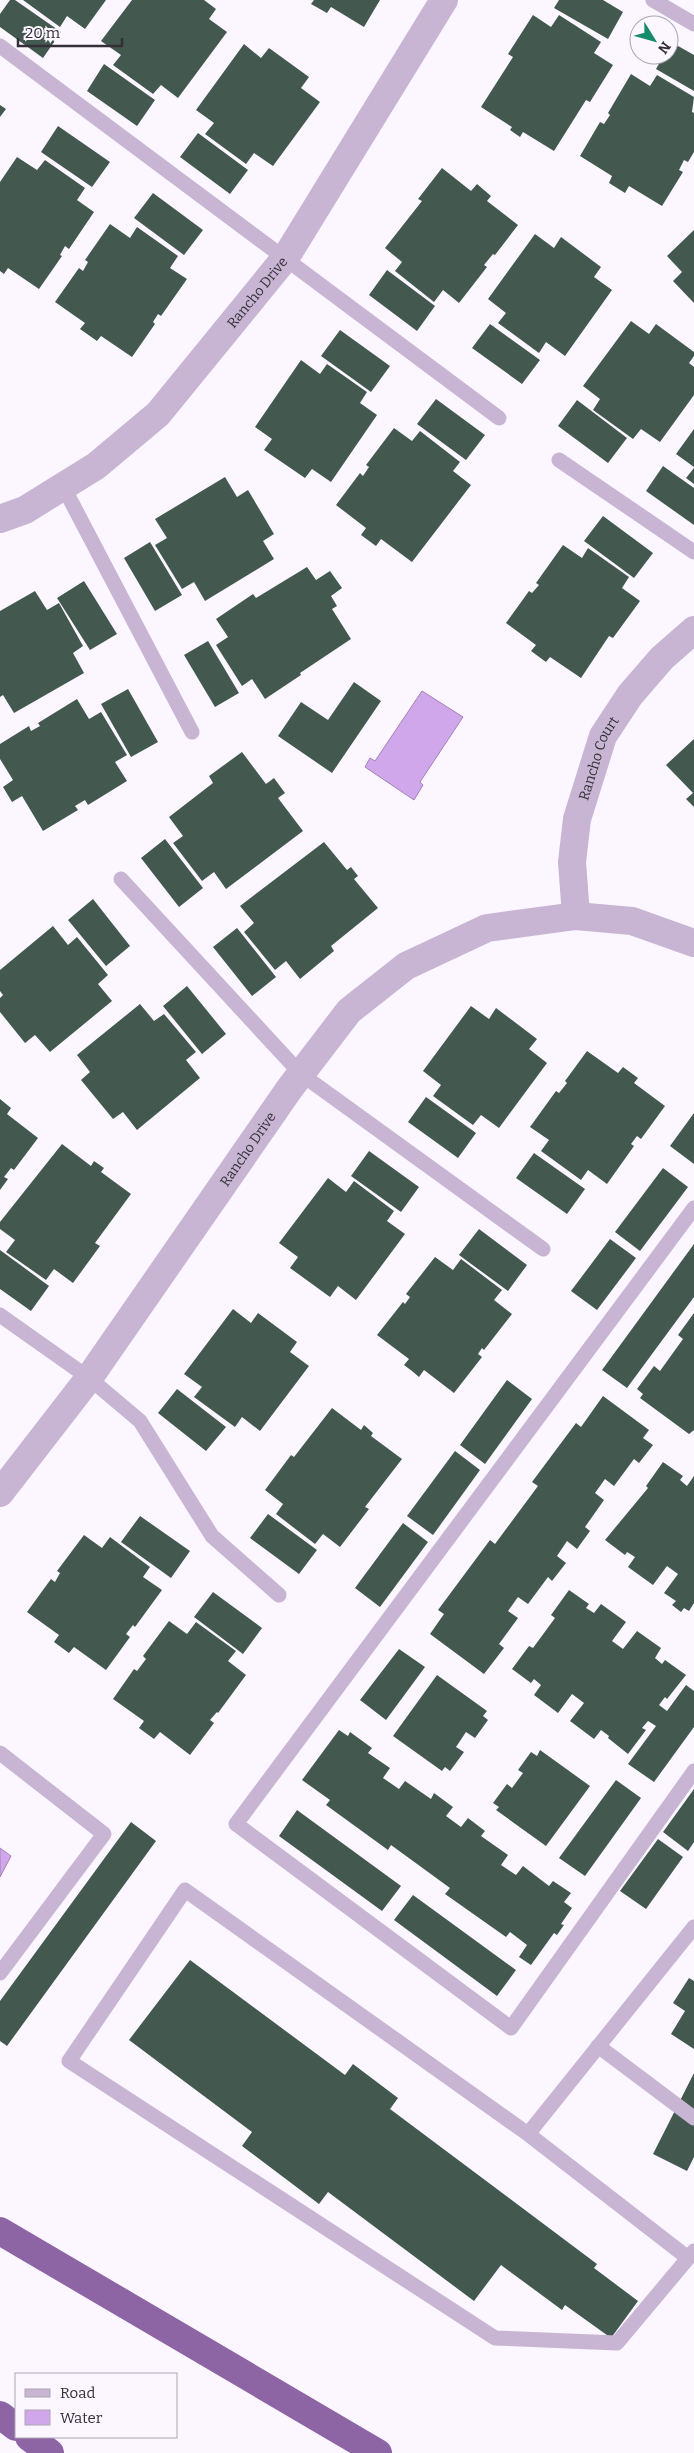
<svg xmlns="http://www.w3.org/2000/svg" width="694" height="2453" viewBox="0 0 694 2453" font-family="Bitter,serif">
<rect width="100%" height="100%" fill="#fbf6ff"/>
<path fill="#d1a7eb" stroke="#a283b5" d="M422 691 463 717 420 782 423 785 414 800 365 767 370 758 375 761Z
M0 1848 11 1856 0 1877Z"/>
<path fill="#435950" d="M10 0H15L61 32 43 58 0 27V14Z
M23 0H106L85 29 67 16 60 27Z
M132 0H204L216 9 209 19 227 32 178 98 161 85 153 94 113 65 121 55 101 41Z
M314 0H380L364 27 331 7 327 13 311 4Z
M559 0H603L623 12 608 39 554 8Z
M533 15 551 27 559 15 601 42 594 53 613 65 590 102 586 100 554 151 523 132 520 137 510 130 512 127 481 107 513 57 508 54Z
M671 42 694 55V91L656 69 664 55H669Z
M244 44 261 58 269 48 309 77 301 88 320 102 273 166 254 153 246 164 205 134 214 123 196 110Z
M104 64 155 100 137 126 87 91Z
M631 74 650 86 657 75 694 97 692 112 694 113V152L688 162 684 160 679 170 683 172 662 206 629 186 625 193 609 183 612 176 580 156 600 122 604 124 610 115 608 113Z
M0 105 6 109 0 117Z
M58 126 110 162 92 187 41 152Z
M198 133 248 170 230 194 180 157Z
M17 157 37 170 45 160 85 188 77 200 94 212 69 249 65 246 60 255 62 256 39 289 8 268 4 274 0 271V182Z
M442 168 471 191 477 184 491 196 487 201 518 225 495 255 493 254 484 265 487 267 459 303 443 290 434 302 395 271 402 262 385 248 422 201 418 199Z
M153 193 203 230 184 255 134 218Z
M110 224 130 238 137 227 178 256 170 268 187 279 161 316 158 314 153 322 155 324 132 357 101 336 97 341 80 329 85 323 55 302 79 268 83 271 88 262 85 260Z
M694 230V303L673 281 682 272 667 256Z
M535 234 554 248 561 237 601 267 594 277 612 290 565 356 546 342 539 353 498 323 506 313 488 299Z
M387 270 435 306 417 331 369 295Z
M631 321 649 334 656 324 694 352V356L689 363 694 367V395L660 442 641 429 633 439 593 410 600 399 583 386Z
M490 324 540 360 522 384 472 348Z
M340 330 390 366 371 392 321 356Z
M301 360 320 374 327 364 367 392 360 403 377 415 331 482 312 469 305 478 264 450 272 439 255 427Z
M436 399 485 435 466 460 417 424Z
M577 400 627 438 608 463 558 426Z
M394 428 412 441 420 431 460 462 453 471 471 485 412 562 381 539 376 546 361 535 366 528 336 505 360 473 363 476 369 467 366 465Z
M694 429V467L676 454Z
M663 466 694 488V525L646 491Z
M694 468V484L686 478Z
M225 477 237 497 248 490 274 534 263 541 274 559 205 601 194 582 182 589 155 545 167 538 155 519Z
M603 516 653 553 634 578 584 541Z
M150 542 182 595 155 611 124 558Z
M563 545 582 558 588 548 629 577 622 588 640 601 613 638 609 636 581 678 550 657 546 662 531 651 536 645 506 623 529 591 532 593 539 585 536 583Z
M307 567 316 580 330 571 342 588 331 596 337 606 332 609 351 639 300 673 301 675 265 699 252 679 242 686 216 645 228 637 216 619 253 594 256 598Z
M84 581 117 634 90 650 57 598Z
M35 591 47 610 59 603 83 646 73 653 84 673 14 713 3 695 0 697V611Z
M208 641 239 693 215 707 184 655Z
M354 682 381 701 332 773 278 736 301 702 328 720Z
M128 689 158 742 131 757 101 704Z
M77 699 89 719 101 712 127 755 115 762 127 781 88 805 85 800 75 806 78 810 43 831 22 796 12 802 3 787 13 780 0 759V744L29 726 31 731 40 726 38 723Z
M694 739V807L686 799 693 793 666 765Z
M242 752 266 784 274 778 285 793 278 798 303 831 226 889 214 872 202 881 173 843 183 836 169 817 213 783 209 776Z
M165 839 203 888 179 907 141 858Z
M324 842 347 870 351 867 358 876 354 879 378 908 331 946 334 951 300 979 286 961 275 970 244 932 254 923 240 906Z
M93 899 130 946 106 966 68 920Z
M53 926 68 945 77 937 108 975 98 984 112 1001 50 1052 35 1035 25 1043 0 1012V998L3 995 0 991V970Z
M237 928 276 977 252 996 213 947Z
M187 986 226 1034 202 1054 163 1006Z
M140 1004 154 1021 164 1014 196 1052 186 1060 200 1078 137 1130 123 1112 113 1119 81 1080 90 1072 77 1055Z
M471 1006 489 1019 496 1008 537 1039 529 1049 547 1063 499 1128 481 1115 473 1125 433 1096 441 1085 423 1071Z
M587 1051 618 1073 623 1067 638 1078 634 1083 665 1106 641 1139 637 1136 631 1144 634 1146 607 1184 588 1170 581 1180 541 1151 549 1140 530 1127 556 1091 559 1093 567 1083 565 1081Z
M426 1097 476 1133 458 1158 408 1122Z
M0 1099 11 1108 7 1114 38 1138 14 1170 11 1168 4 1177 8 1179 0 1190Z
M694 1113V1164L670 1146Z
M62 1144 91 1166 94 1161 104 1168 101 1172 131 1194 95 1243 100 1246 73 1283 54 1269 46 1280 6 1252 15 1240 0 1229V1222Z
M369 1151 419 1187 401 1212 351 1176Z
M534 1153 585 1189 567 1214 516 1178Z
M663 1168 688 1187 640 1251 615 1232Z
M328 1178 346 1192 354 1181 394 1211 387 1221 405 1234 356 1300 338 1286 330 1297 290 1268 298 1257 279 1243Z
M479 1229 527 1265 508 1291 459 1255Z
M610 1239 636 1258 597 1310 571 1291Z
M694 1244V1297L627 1388 602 1370Z
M0 1250 49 1286 31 1311 0 1289Z
M435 1257 453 1270 461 1259 502 1290 494 1300 512 1314 484 1350 482 1348 478 1354 482 1357 454 1393 424 1370 419 1377 412 1371 404 1365 409 1359 377 1335 403 1302 405 1304 410 1297 406 1294Z
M233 1309 251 1323 258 1313 297 1342 290 1352 309 1366 260 1431 242 1417 235 1427 194 1397 202 1387 184 1374Z
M694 1313V1430L689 1434 640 1398 643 1394 637 1389 654 1366 660 1371 683 1339 678 1335Z
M507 1380 532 1399 485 1464 460 1445Z
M177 1389 226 1427 206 1451 158 1413Z
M603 1396 649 1430 643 1438 653 1445 639 1463 634 1459 614 1486 605 1479 595 1493 604 1500 585 1527 590 1531 577 1549 567 1541 557 1556 566 1563 552 1581 548 1577 528 1604 518 1597 508 1611 518 1618 499 1644 504 1648 484 1674 430 1634 444 1614 438 1610 490 1540 495 1544 538 1486 532 1482 576 1423 581 1427Z
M332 1408 361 1430 364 1425 373 1433 371 1436 402 1459 365 1507 369 1509 340 1547 323 1534 315 1544 276 1514 283 1504 265 1490 291 1455 294 1457Z
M455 1451 480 1470 433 1535 407 1516Z
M663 1462 683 1476 680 1480 687 1486 694 1476V1603L689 1611 684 1608 681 1612 672 1605 676 1601 664 1593 678 1574 667 1566 653 1585 628 1567 635 1557 627 1552 625 1555 605 1540 648 1488 646 1486Z
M268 1514 317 1550 299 1574 250 1538Z
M140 1516 190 1551 171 1578 121 1542Z
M403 1523 428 1542 380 1607 355 1588Z
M84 1535 102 1548 110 1537 150 1567 143 1577 162 1590 135 1627 133 1625 126 1634 130 1637 106 1670 74 1647 69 1653 54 1642 59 1635 27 1612 51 1579 55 1582 60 1573 57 1571Z
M569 1590 589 1604 586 1608 594 1613 601 1604 626 1622 612 1641 623 1649 637 1631 661 1648 655 1658 662 1664 665 1660 686 1675 667 1699 665 1697 659 1705 667 1711 686 1685 694 1691V1727L654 1782 628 1764 656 1726 648 1721 642 1728 646 1730 628 1754 608 1738 609 1736 601 1730 594 1739 570 1721 584 1703 572 1694 558 1713 534 1695 541 1685 534 1679 531 1683 512 1669 529 1646 533 1648 555 1618 551 1615Z
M213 1592 262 1628 243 1654 194 1617Z
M169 1621 187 1634 196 1622 236 1651 228 1661 246 1675 218 1713 217 1712 210 1720 214 1723 190 1755 160 1732 154 1739 139 1728 144 1721 113 1699 134 1669 137 1671 146 1659 143 1656Z
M399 1649 425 1667 386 1720 360 1700Z
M437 1675 487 1711 483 1716 488 1720 475 1738 466 1732 456 1747 464 1752 450 1771 445 1767 442 1771 393 1736Z
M339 1730 348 1736 350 1732 372 1748 368 1753 390 1768 383 1778 399 1789 405 1781 431 1799 434 1793 453 1807 446 1816 461 1827 468 1818 485 1831 481 1836 508 1855 501 1865 516 1875 523 1866 549 1886 553 1881 571 1893 564 1902 572 1908 561 1924 564 1925 557 1935 554 1933 531 1965 519 1957 527 1945 510 1932 506 1937 445 1894 450 1888 391 1845 388 1850 326 1805 330 1800 302 1780Z
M540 1750 590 1786 546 1846 496 1810 499 1807 493 1803 507 1784 512 1788 523 1773 518 1770 531 1752 537 1756Z
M616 1780 641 1798 585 1876 559 1858Z
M694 1789V1842L688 1851 663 1832Z
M297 1810 401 1886 382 1911 279 1836Z
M131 1822 156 1841 7 2046 0 2041V2001Z
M658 1839 683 1857 646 1909 620 1891Z
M413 1895 516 1970 497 1996 394 1920Z
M190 1960 345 2075 353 2064 398 2098 390 2109 597 2264 594 2268 638 2301 611 2338 565 2305 562 2310 501 2265 474 2301 328 2192 319 2204 242 2146 252 2132 129 2040Z
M689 1978 694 1981V2049L671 2034 685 2011 673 2003Z
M694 2073V2157L687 2171 653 2154Z"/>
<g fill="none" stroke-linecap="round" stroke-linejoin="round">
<path stroke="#c7b5d3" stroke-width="15" d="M653 0 694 24
M0 46 499 418
M559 460 694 552
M63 486 192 732
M121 879 301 1074 543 1249
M694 1208 236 1824 511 2028 694 1771
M0 1315 89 1378 140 1421 212 1536 279 1595
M0 1753 104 1834 0 1973
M694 1927 528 2134 185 1890 69 2061 495 2338 617 2343 694 2251
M598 2046 694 2118
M528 2134 688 2258"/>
<g stroke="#c7b5d3" stroke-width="28">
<path id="s1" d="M0 519 25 510 96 466 158 414 286 257 444 0"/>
<path id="s2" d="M576 916 572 862 577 819 603 736 630 695 662 658 694 630"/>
<path id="s3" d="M0 1493 89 1378 290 1088 349 1011 406 966 487 928 576 916 632 921 694 943"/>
</g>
<path stroke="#8d65a5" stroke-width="28" d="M0 2231 378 2453
M0 2415 16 2427
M29 2437 50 2453"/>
</g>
<g text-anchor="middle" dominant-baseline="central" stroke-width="5" stroke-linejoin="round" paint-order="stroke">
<g font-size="14" fill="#342f37" stroke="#fbf6ff">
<text stroke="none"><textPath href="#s1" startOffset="348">Rancho Drive</textPath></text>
<text stroke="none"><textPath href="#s2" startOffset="162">Rancho Court</textPath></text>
<text stroke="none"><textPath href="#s3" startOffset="424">Rancho Drive</textPath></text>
</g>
</g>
<rect x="15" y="2373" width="162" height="65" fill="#fbf6ff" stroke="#aba6af"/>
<rect x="25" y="2389" width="25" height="8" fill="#c7b5d3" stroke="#aba6af"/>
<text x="60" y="2398" font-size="15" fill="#342f37">Road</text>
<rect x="25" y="2410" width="25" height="15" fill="#d1a7eb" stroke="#aba6af"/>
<text x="60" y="2423" font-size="15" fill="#342f37">Water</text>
<g transform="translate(654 40) rotate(127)"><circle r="24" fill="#fbf6ff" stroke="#aba6af"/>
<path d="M0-4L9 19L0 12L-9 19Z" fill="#158b6c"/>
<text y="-8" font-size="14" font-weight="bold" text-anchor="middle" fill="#342f37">N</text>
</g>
<path d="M18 38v8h104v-8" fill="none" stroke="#342f37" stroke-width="2.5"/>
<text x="25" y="38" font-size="15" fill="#342f37" stroke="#fbf6ff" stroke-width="4" paint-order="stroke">20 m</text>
</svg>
